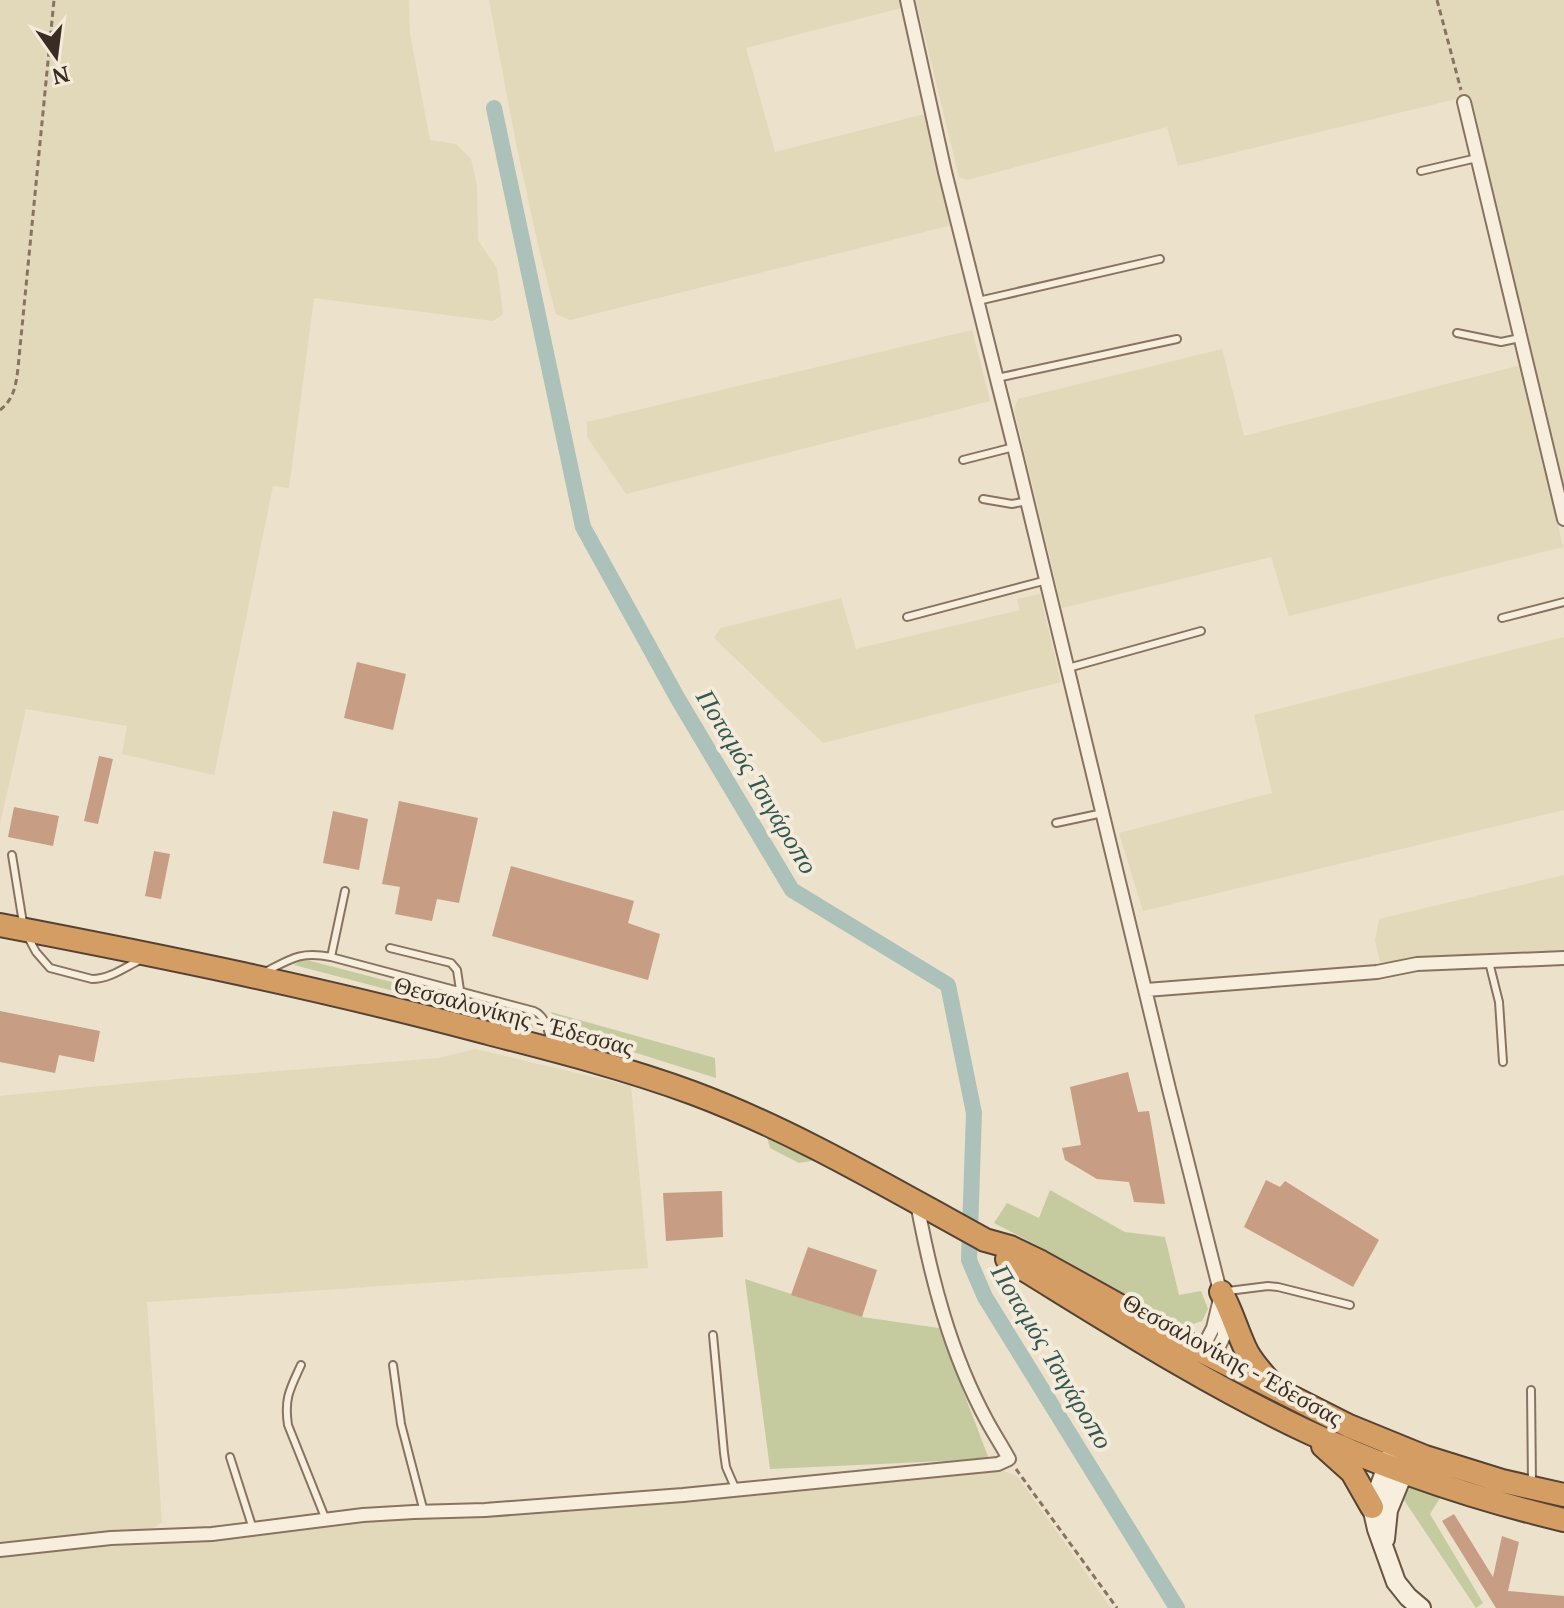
<svg xmlns="http://www.w3.org/2000/svg" width="1564" height="1608" viewBox="0 0 1564 1608" font-family="'PT Serif',serif">
<rect width="100%" height="100%" fill="#ece1cb"/>
<path fill="#e1d9b9" d="M0 0H409L410 34 430 140 456 144 471 159 477 186 478 240 497 268 503 314 493 321 314 298 289 488 273 486 214 775 122 754 127 726 26 709 0 824Z
M489 0H899L901 8 746 48 775 152 925 114 952 225 570 320 556 314 538 245 516 143Z
M916 0H1564V497L1469 96 1178 166 1167 127 967 180 959 177Z
M972 330 990 401 626 494 587 437V422Z
M1222 349 1244 436 1521 365 1563 547 1289 616 1271 557 1062 608 1014 409 1018 399Z
M1040 594 1061 682 823 743 714 638 721 628 841 598 856 649 1020 610 1017 599Z
M1564 637V810L1143 911 1119 833 1272 793 1254 715Z
M1564 875V950L1380 962 1375 941 1379 919Z
M475 1049 631 1086 648 1268 147 1302 162 1522 152 1529 90 1534 92 1543 297 1530 368 1520 999 1469 1017 1476 1111 1608H0V1096L141 1082 439 1058Z"/>
<path fill="#c6ca9f" d="M303 959 530 1018 539 1029 294 965Z
M551 1012 715 1058 716 1078 560 1029Z
M766 1134 816 1160 799 1163 770 1148Z
M1050 1190 1125 1232 1165 1237 1179 1295 1201 1291 1208 1309 1202 1321 1187 1326 1171 1320 1050 1252 994 1223 1007 1203 1039 1218Z
M745 1279 862 1317 939 1328 989 1459 770 1469Z
M1414 1484 1465 1500V1505L1440 1498 1430 1514 1483 1603 1476 1608 1398 1491Z"/>
<g fill="none" stroke-linecap="round" stroke-linejoin="round">
<path stroke="#abc1b9" stroke-width="16" d="M494 108 583 527 678 699 792 890 948 985 974 1113 969 1260 985 1297 1177 1608"/>
</g>
<path fill="#c79d84" d="M357 662 406 674 393 730 344 718Z
M99 756 113 759 98 824 84 821Z
M399 801 478 818 459 903 437 899 432 921 395 914 400 887 382 884Z
M14 807 59 816 53 846 8 837Z
M333 811 368 819 359 870 323 863Z
M154 851 170 854 161 899 145 896Z
M511 866 634 901 628 923 660 934 648 980 492 936Z
M0 1011 100 1031 94 1062 59 1055 55 1073 0 1062Z
M1128 1072 1138 1112 1149 1111 1165 1204 1134 1202 1129 1182 1097 1179 1065 1160 1062 1148 1081 1145 1070 1087Z
M1266 1180 1280 1187 1285 1181 1379 1240 1353 1287 1244 1227Z
M722 1191 723 1237 666 1241 663 1193Z
M808 1247 877 1270 862 1317 791 1295Z
M1454 1514 1493 1577 1502 1536 1519 1542 1508 1591 1564 1596V1608H1496L1442 1521Z"/>
<g fill="none" stroke-linecap="round" stroke-linejoin="round">
<g stroke="#887360" stroke-width="10">
<path id="lane" d="M1421 171 1477 158
M978 301 1160 259
M1457 333 1501 342 1520 338
M997 378 1177 339
M963 460 1014 447
M983 499 1012 504 1027 501
M907 617 1047 580
M1502 618 1564 602
M1068 668 1201 631
M1056 823 1103 813
M12 855 23 923
M28 937 36 952 50 968 92 979C109 979 124 968 138 961
M390 948 451 963 457 970 460 990
M331 957 345 891
M1489 962 1499 1002 1503 1062
M267 971C292 958 302 951 331 957L534 1011C547 1017 548 1031 551 1043
M1228 1291 1268 1286 1278 1287 1350 1305
M713 1335 724 1453 726 1467 736 1490
M301 1365C290 1389 284 1398 288 1425L326 1520
M393 1365 401 1424 424 1512
M1531 1390 1532 1484
M230 1457 253 1529"/>
</g>
<g stroke="#887360" stroke-width="16">
<path id="street" d="M907 0 945 172 1016 455 1169 1089 1221 1295
M1464 102 1564 519
M1146 990 1377 972 1417 964 1564 958
M1200 1353 1213 1328 1219 1303
M1212 1360 1224 1336V1313
M0 1550 111 1538 212 1534 363 1515 414 1512 485 1510 683 1495 998 1464 1009 1459C1002 1446 994 1434 987 1421 950 1353 931 1278 917 1203"/>
</g>
<g stroke="#6a5543" stroke-width="22">
<path id="secondary" d="M1392 1453 1372 1507 1377 1529 1396 1582 1408 1597 1421 1608
M1385 1539 1388 1510 1408 1461"/>
</g>
<g stroke="#564233" stroke-width="26">
<path id="highway" d="M0 925C162 956 324 989 484 1032 554 1050 625 1068 693 1093 795 1131 890 1188 985 1240L1010 1247 1041 1262 1201 1351 1349 1426 1425 1457 1502 1481 1564 1495
M1007 1259C1105 1319 1202 1382 1306 1431 1388 1470 1476 1499 1564 1520
M1221 1292C1232 1311 1237 1332 1247 1352 1253 1363 1262 1373 1271 1383
M1323 1446 1352 1472 1372 1507"/>
</g>
<path stroke="#887360" stroke-width="3" stroke-dasharray="6 4" stroke-linecap="butt" d="M1437 0 1461 90
M0 410C14 399 16 385 18 368L54 0
M1016 1469 1117 1608"/>
<use href="#lane" stroke="#f7eede" stroke-width="6"/>
<use href="#street" stroke="#f7eede" stroke-width="12"/>
<use href="#secondary" stroke="#f7eede" stroke-width="18"/>
<use href="#highway" stroke="#d39d64" stroke-width="22"/>
</g>
<g text-anchor="middle" dominant-baseline="central" stroke-width="8" stroke-linejoin="round" paint-order="stroke">
<g font-size="24" fill="#392c22" stroke="#f4ebda">
<text transform="translate(514 1015) rotate(15)">Θεσσαλονίκης - Έδεσσας</text>
<text transform="translate(1233 1359) rotate(29)">Θεσσαλονίκης - Έδεσσας</text>
</g>
<g font-size="26" font-style="italic" fill="#335854" stroke="#f4ebda">
<text transform="translate(758 781) rotate(59)">Ποταμός Τσιγάροπο</text>
<text transform="translate(1053 1356) rotate(59)">Ποταμός Τσιγάροπο</text>
</g>
</g>
<g transform="translate(56 56) rotate(166)" stroke="#f4ebda" stroke-width="6" paint-order="stroke">
<path d="M0-6L14 30L0 20L-14 30Z" fill="#392c22"/>
<text y="-12" font-size="22" font-weight="bold" text-anchor="middle" fill="#392c22">N</text>
</g>
</svg>
